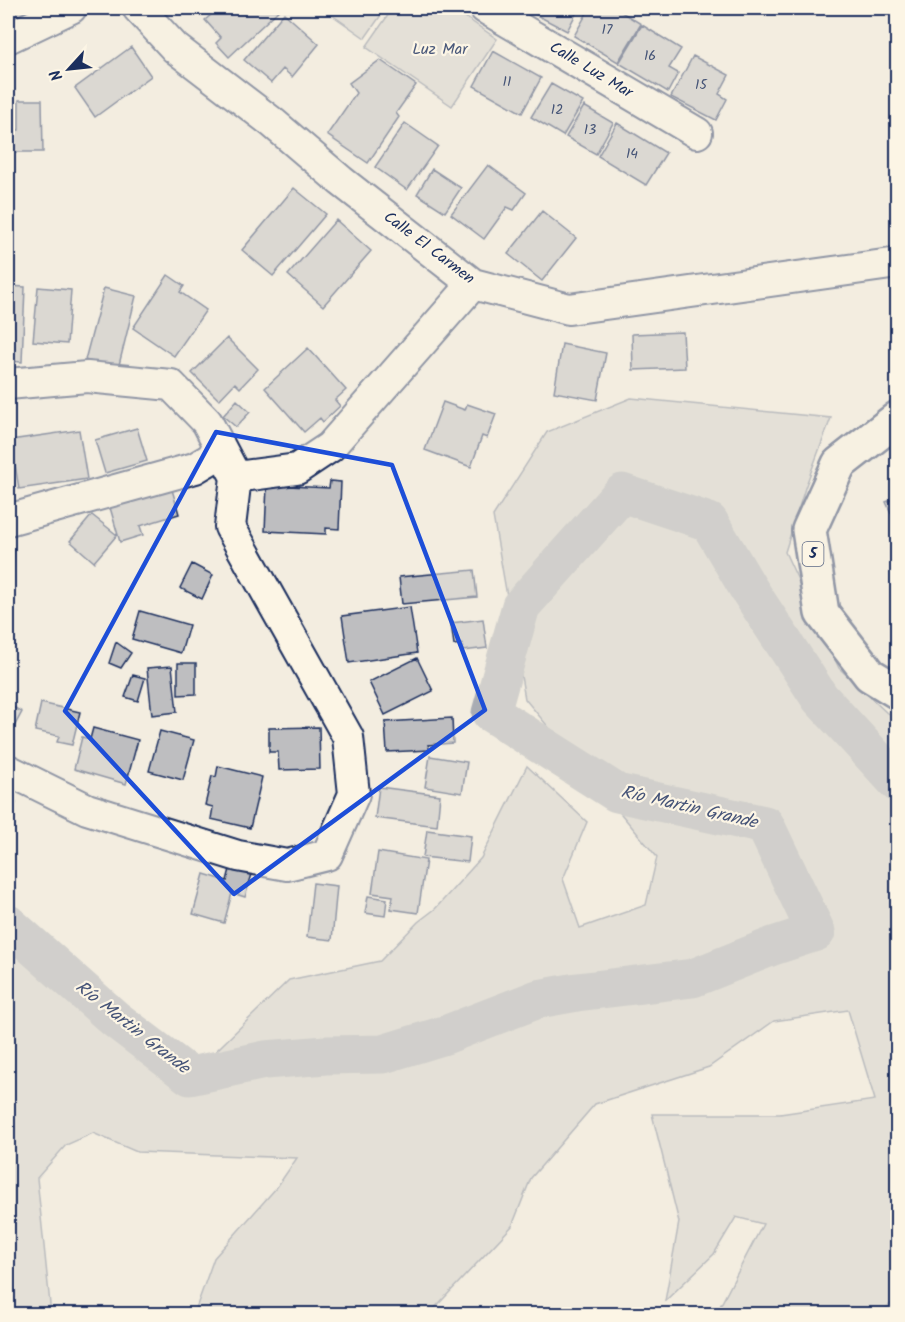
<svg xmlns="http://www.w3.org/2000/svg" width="905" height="1322" viewBox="0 0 905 1322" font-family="Kalam,sans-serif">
<rect width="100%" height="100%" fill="#f3ede0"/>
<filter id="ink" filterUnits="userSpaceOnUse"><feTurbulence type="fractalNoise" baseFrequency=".0167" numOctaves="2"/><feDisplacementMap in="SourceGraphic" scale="12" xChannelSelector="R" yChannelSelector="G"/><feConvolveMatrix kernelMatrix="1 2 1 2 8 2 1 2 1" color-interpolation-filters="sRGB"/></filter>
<g filter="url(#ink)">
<path fill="#d3d1cc" stroke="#778095" stroke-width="1.5" d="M322 8H386L365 38Z
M393 8H452L497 39 452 106 366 47Z
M631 398 831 418 805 488 785 552 839 668 887 713 897 715 898 1298 879 1314H716L763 1224 736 1217 714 1254 665 1301 679 1222 652 1114H780L875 1100 848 1010 774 1021 709 1067 595 1104 531 1178 512 1226 429 1314H194L214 1258 277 1187 297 1158 137 1152 93 1133 66 1145 37 1178 51 1314H8V929L187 1079 289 980 380 961 418 922 435 909 481 858 527 766 587 822 563 879 580 928 646 905 657 857 525 699 493 516 547 432Z"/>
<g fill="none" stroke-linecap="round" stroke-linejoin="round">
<path stroke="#a9acb3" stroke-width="39" d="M8 924 115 1019 190 1076 265 1060 326 1055 383 1054 445 1035 538 999 577 992 693 978 773 946 816 932 765 825 617 793 491 713 521 606 622 493 709 522 748 588 820 698 898 783"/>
</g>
<path fill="#bebec0" stroke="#1b2f5e" stroke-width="1.5" d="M8 8H41L15 21Z
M219 8H279L280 9 229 57 216 43 221 38 205 20Z
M523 8H579L567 31Z
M585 8H615L641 24 618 62 574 36 588 11 584 9Z
M284 13 319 44 292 77 283 69 271 83 244 60Z
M642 25 681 49 669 68 678 73 668 92 619 63Z
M131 47 151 76 95 117 75 88Z
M493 51 541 78 522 113 474 86Z
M693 56 729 75 719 94 727 99 716 120 671 97Z
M380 60 416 85 396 113 399 117 368 163 327 135 356 93 349 83Z
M551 84 583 102 563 136 531 117Z
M19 100H42L43 152H12L11 130H19Z
M584 106 613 123 596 154 566 137Z
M405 123 438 146 407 190 375 167Z
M617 123 666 153 646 185 598 156Z
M488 165 526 193 514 210 507 207 484 239 451 214Z
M432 169 461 188 445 212 417 194Z
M294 188 326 214 273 276 242 250Z
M542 211 576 238 542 281 508 254Z
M336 220 371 251 323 306 288 275Z
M168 275 184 286 180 292 206 310 174 356 133 328Z
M8 286 25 287 22 362 8 361Z
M38 287 71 290 67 344 33 341Z
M104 288 136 296 118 369 85 360Z
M683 332 685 368 633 370 632 334Z
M227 338 258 369 240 388 235 383 219 400 192 373Z
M562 344 606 353 597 400 554 392Z
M308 348 346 390 335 400 340 406 323 422 320 418 304 432 265 388Z
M237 400 250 412 236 427 223 416Z
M443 402 465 410 467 404 496 414 487 438 482 436 471 467 425 450Z
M137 428 147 461 105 473 95 440Z
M79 430 87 479 19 489 11 440Z
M330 481 341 482 339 529 326 528V534L265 531 267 485 329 488Z
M171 486 179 514 140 526 143 535 120 542 109 504Z
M898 497V528L886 502Z
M92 515 117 535 94 562 70 541Z
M8 549H14L12 600H8Z
M192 564 213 575 202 599 180 588Z
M474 570 477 597 402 604 399 577Z
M410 607 417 653 349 663 342 616Z
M140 611 189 625 181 653 132 639Z
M483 619 487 648 463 651 462 644 454 645 451 623Z
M116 642 131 653 121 668 109 663Z
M417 658 433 691 385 715 369 682Z
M178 663H196V694L178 695Z
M172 666 177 712 152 715 147 668Z
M133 675 145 678 138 701 125 697Z
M41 703 80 712 72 745 57 742 59 736 35 731Z
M8 704 22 712 9 736 8 735Z
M452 718 453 743 428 745 430 750 387 752 385 722Z
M319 727 320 769 279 770 278 752H269V728Z
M93 728 138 740 126 784 74 769 82 737 90 739Z
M160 731 194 740 183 780 149 771Z
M430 756 467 762 462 793 425 787Z
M218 766 262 777 250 828 211 819 213 807 205 805 212 776 216 777Z
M379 787 440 795 437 826 375 818Z
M8 798 16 803 8 818Z
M427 830 471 836 468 862 423 857Z
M378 852 426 860 418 913 391 909 393 896 372 893Z
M231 865 253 871 245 897 232 893 224 923 193 914 204 874 227 881Z
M313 883 337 886 332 940 307 937Z
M368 896 387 899 385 916 365 913Z"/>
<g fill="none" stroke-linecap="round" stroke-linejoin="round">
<g stroke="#1b2f5e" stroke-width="34">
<path id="minor" d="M138 8 175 48 273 123 341 181 473 284 569 309 898 263
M485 8 697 133
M8 38 71 8
M8 384 87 377 171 385 207 422 236 477
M8 520 195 468 212 458 219 444
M8 770 87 809 238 856 287 865 327 855 354 794 348 737 230 527 236 477 297 469 330 447 473 284"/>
</g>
<g stroke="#1b2f5e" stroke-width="38">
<path id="major" d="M898 418 839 464 809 530 822 613 870 675 898 692"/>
</g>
<use href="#minor" stroke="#fcf5e5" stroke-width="30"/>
<use href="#major" stroke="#fcf5e5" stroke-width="33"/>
</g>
</g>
<path d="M0 0H905V1322H0ZM216 432 392 465 485 710 234 894 65 711Z" fill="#f3ede0" fill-opacity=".55" fill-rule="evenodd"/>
<path fill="none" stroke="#1d4ed8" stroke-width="4.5" stroke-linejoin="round" d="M216 432 392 465 485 710 234 894 65 711Z"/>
<g text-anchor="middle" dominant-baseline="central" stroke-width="4.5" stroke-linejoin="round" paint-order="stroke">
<g font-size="14" fill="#445376">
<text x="607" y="30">17</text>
<text x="650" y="56">16</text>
<text x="507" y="82">11</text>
<text x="701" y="85">15</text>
<text x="557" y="110">12</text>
<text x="590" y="130">13</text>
<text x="632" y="154">14</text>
</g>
<rect fill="#fcf5e5" stroke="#5e6a86" stroke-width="1.5" x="802.5" y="542" width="21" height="24" rx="4.5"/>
<g font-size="15" font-weight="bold" fill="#1b2f5e">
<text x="813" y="554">5</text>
</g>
<g font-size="16" fill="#49587a" stroke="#fcf5e5">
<text x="440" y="49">Luz Mar</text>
</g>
<g font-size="16" fill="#1b2f5e" stroke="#fcf5e5">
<text transform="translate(591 70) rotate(31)">Calle Luz Mar</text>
<text transform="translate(429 248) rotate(37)">Calle El Carmen</text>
</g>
<g font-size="18" font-style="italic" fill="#465478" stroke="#fcf5e5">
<text transform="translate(689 808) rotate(13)">Río Martin Grande</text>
<text transform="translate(132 1028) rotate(38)">Río Martin Grande</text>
</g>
</g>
<rect width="905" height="1322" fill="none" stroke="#fcf5e5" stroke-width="30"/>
<rect x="15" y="15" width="875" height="1292" fill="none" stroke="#1b2f5e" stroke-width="2" filter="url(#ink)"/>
<g transform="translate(69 69) rotate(243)" stroke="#fcf5e5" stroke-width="4.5" paint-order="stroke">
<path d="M0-4.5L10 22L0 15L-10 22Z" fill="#1b2f5e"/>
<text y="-9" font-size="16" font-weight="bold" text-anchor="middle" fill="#1b2f5e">N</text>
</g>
</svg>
